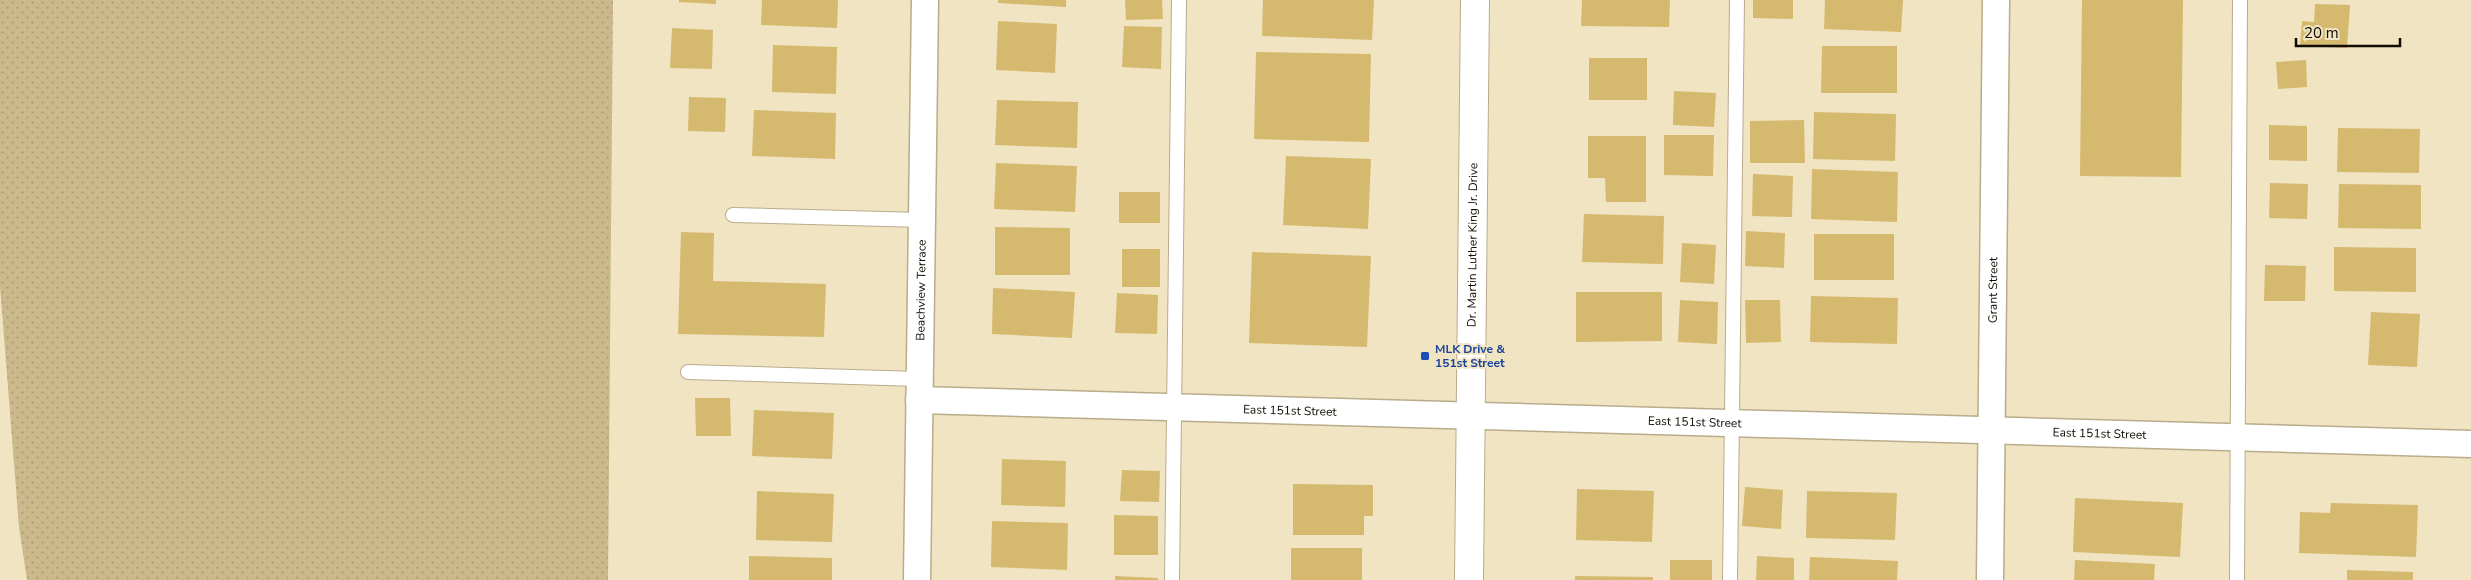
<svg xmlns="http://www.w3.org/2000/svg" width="2471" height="580" viewBox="0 0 2471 580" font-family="'Nunito Sans',sans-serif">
<defs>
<pattern id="grass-dots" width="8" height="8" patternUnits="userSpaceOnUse" patternTransform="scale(1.25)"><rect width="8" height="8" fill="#cbb98b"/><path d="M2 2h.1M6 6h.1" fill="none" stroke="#ad9e76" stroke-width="1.8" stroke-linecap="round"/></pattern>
</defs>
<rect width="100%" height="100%" fill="#f1e4c2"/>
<path fill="url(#grass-dots)" d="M0 0H613L608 580H27L19 527 0 286Z"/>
<path fill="#d5b96f" d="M679 0H716V4L679 2Z
M762 0H838L837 28 761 25Z
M998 0H1066V7L998 3Z
M1125 0H1162L1163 19 1126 20Z
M1263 0H1374L1372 40 1262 36Z
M1582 0H1670L1669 27 1581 26Z
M1753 0H1793V19L1753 18Z
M1825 0H1903L1901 32 1824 29Z
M2082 0H2183L2181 177 2080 176Z
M2315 4 2350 5 2347 48 2300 46 2302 21 2314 22Z
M998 21 1057 24 1055 73 996 70Z
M1124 26 1162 27 1161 69 1122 67Z
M672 28 713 30 712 69 670 68Z
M773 45 837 47 836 94 772 92Z
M1822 46H1897V93H1821Z
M1256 52 1371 54 1369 142 1254 139Z
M1589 58H1647V100H1589Z
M2306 60 2307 87 2278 89 2276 62Z
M1674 91 1716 93 1714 127 1673 125Z
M689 97 726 98 725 132 688 131Z
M997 100 1078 102 1077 148 995 145Z
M754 110 836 113 835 159 752 156Z
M1814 112 1896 114 1895 161 1813 159Z
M1804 120 1805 163H1750V121Z
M2269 125 2307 126V161L2269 160Z
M2338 128 2420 129 2419 173 2337 172Z
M1664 135H1714L1713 176 1664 175Z
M1588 136H1646V202H1606L1605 178H1588Z
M1286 156 1371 159 1368 229 1283 225Z
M996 163 1077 166 1075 212 994 209Z
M1812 169 1898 172 1897 222 1811 219Z
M1753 174 1793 176 1792 217 1752 216Z
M2270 183 2308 184 2307 219 2269 218Z
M2339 184 2421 185V229L2338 228Z
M1119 192H1160V223H1119Z
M1584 214 1664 216 1663 264 1582 262Z
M995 227 1070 228V275H995Z
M1746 231 1785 233 1784 268 1745 266Z
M681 232 714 233 713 281 826 284 824 337 678 334Z
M1814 234H1894V280H1814Z
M1682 243 1716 245 1714 284 1680 282Z
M2334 247 2416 248V292L2334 291Z
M1122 249H1160V287H1122Z
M1252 252 1371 256 1367 347 1249 343Z
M2265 265 2306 266 2305 301H2264Z
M993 288 1075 292 1072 338 992 334Z
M1576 292H1662V341L1576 342Z
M1117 293 1158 295 1157 334 1115 333Z
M1811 296 1898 298 1897 344 1810 342Z
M1680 300 1718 302 1717 344 1678 342Z
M1745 300H1780L1781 342 1746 343Z
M2371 312 2420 314 2417 367 2368 365Z
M695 398H730L731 436H696Z
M754 410 834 413 832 459 752 456Z
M1002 459 1066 461 1065 507 1001 505Z
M1122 470 1160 471 1159 502 1120 501Z
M1293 484 1373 485V516H1364V535H1293Z
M1745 487 1783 490 1781 529 1742 526Z
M1577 489 1654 491 1652 542 1576 540Z
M757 491 834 494 832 542 756 540Z
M1807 491 1897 493 1895 540 1806 538Z
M2075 498 2183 503 2180 557 2073 552Z
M2331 503 2418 505 2416 557 2299 553 2300 512 2330 513Z
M1114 515 1158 516V555H1114Z
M992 521 1068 523 1067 570 991 567Z
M1291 548H1362V580H1291Z
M749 556 832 558V580H749Z
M1757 556 1794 558V580H1756Z
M1810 557 1898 561 1897 580H1809Z
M1670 560H1712V580H1670Z
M2075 560 2155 564 2154 580H2074Z
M2347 570 2413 572V580H2347Z
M1115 576 1158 578V580H1115Z
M1575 576 1653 577V580H1575Z"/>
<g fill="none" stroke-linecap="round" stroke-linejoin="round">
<g stroke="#b8ac8b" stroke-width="16">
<path id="service" d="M733 215 922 220
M688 372 919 379
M1172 580 1179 0
M1730 580 1737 0
M2237 580 2240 0"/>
</g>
<g stroke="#b8ac8b" stroke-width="29">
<g id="minor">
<path id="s1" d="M919 400 2471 444"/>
<path id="s2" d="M917 580 925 0"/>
<path id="s3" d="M1990 580 1996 0"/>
</g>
</g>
<g stroke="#b8ac8b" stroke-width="30">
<g id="tertiary">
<path id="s4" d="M1469 580 1475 0"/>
</g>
</g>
<use href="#service" stroke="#fff" stroke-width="14"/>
<use href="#minor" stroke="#fff" stroke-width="26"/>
<use href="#tertiary" stroke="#fff" stroke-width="28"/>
</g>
<rect fill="#1a4fb4" stroke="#f1e4c2" stroke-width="2" x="1420" y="351" width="10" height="10" rx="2.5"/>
<g text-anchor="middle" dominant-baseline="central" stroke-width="4" stroke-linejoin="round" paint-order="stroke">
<g font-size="12" fill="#100c02" stroke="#f1e4c2">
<text stroke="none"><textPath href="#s4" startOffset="335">Dr. Martin Luther King Jr. Drive</textPath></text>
<text stroke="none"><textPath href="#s2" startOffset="290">Beachview Terrace</textPath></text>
<text stroke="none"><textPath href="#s3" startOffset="290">Grant Street</textPath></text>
<text stroke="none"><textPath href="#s1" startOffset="371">East 151st Street</textPath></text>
<text stroke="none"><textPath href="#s1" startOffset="776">East 151st Street</textPath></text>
<text stroke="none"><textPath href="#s1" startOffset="1181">East 151st Street</textPath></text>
</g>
<g font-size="12" font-weight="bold" fill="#164399" stroke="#f1e4c2" text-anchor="start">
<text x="1435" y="349">MLK Drive &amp;<tspan x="1435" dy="14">151st Street</tspan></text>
</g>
</g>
<path d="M2296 38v8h104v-8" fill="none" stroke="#100c02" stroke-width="2.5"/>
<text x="2304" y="38" font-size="15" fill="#100c02" stroke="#f1e4c2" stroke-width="4" paint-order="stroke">20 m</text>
</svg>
